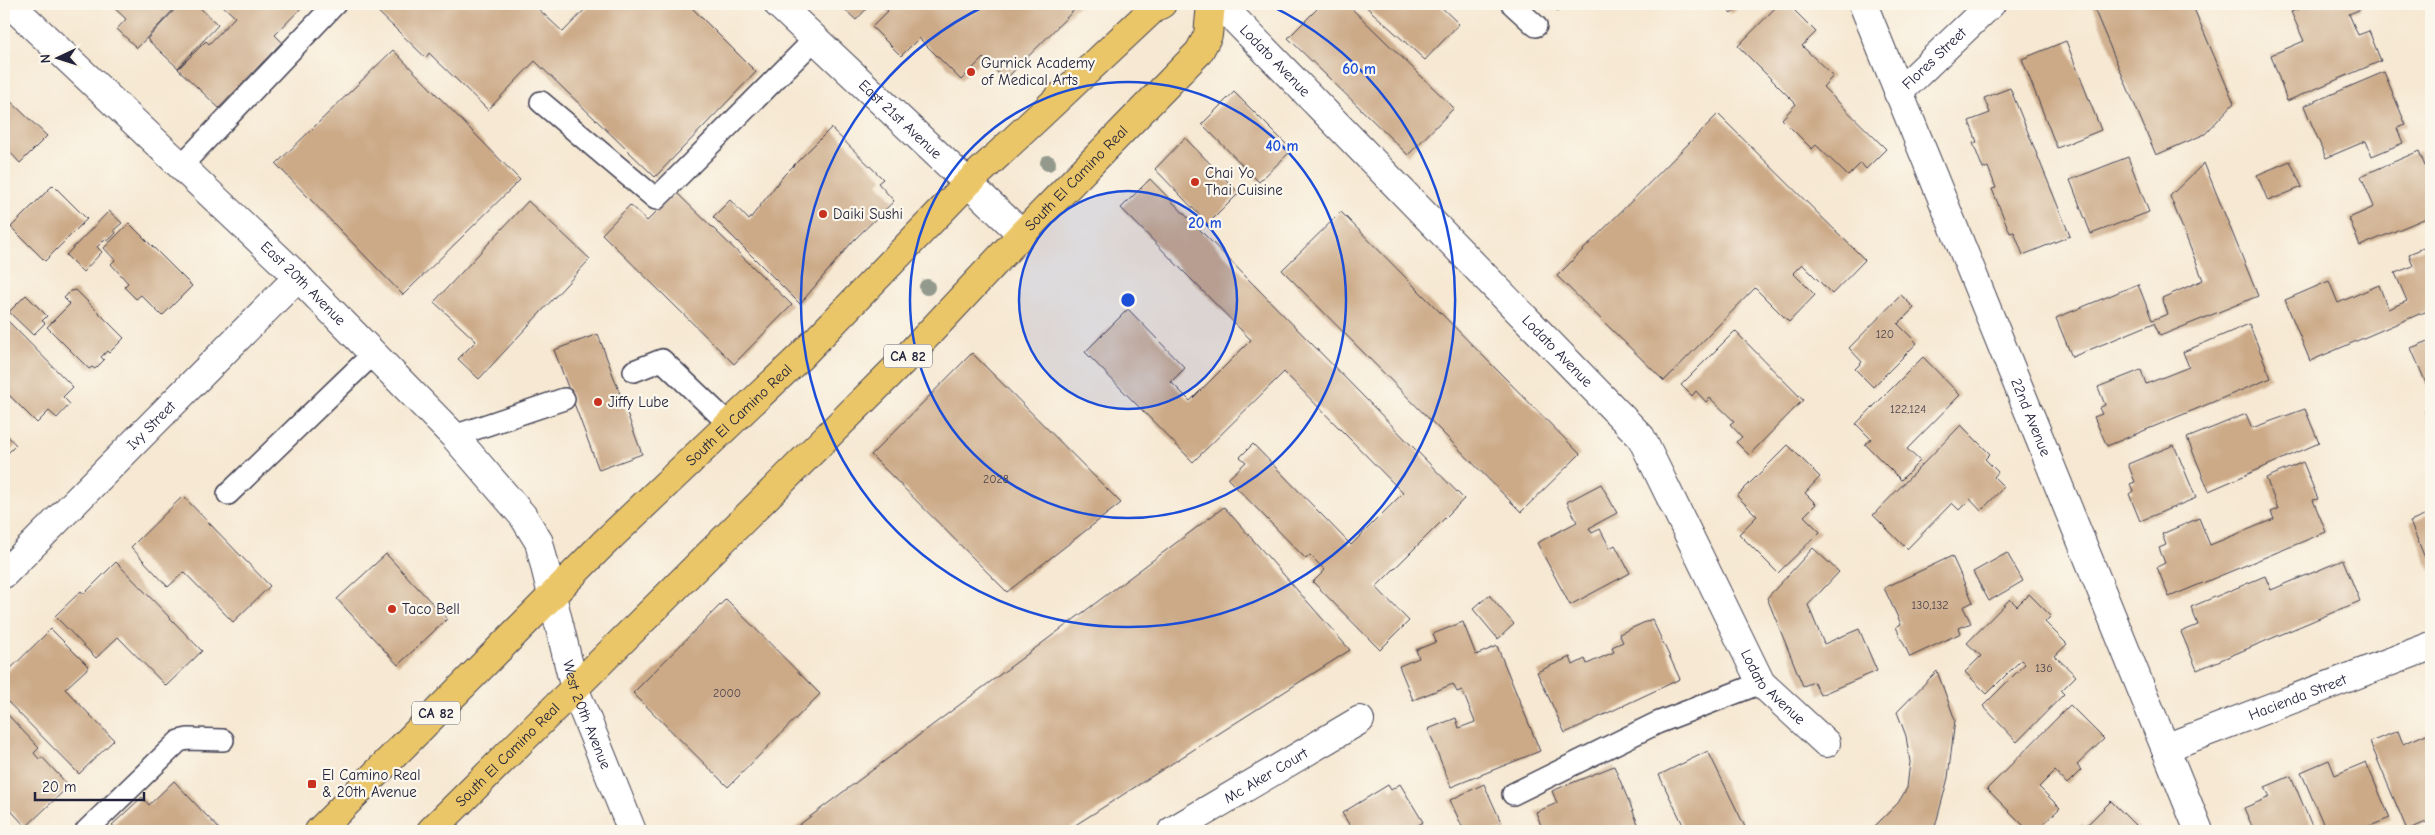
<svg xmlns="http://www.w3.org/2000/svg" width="2435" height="835" viewBox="0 0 2435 835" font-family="'Comic Neue',sans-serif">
<rect width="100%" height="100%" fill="#fbf7ec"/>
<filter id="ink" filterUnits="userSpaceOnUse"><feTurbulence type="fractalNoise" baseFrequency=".02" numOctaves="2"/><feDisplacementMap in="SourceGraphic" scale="10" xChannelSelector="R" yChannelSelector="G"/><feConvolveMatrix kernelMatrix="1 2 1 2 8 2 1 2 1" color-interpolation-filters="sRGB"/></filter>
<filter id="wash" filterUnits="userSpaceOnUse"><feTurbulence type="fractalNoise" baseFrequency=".0096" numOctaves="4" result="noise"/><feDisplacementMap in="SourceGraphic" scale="20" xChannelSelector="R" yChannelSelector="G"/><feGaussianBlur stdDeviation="1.12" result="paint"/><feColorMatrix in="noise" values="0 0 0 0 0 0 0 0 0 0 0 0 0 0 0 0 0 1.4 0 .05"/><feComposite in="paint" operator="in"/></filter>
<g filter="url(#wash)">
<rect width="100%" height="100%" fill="#f6e8d2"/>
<g id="blocks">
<path fill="#ca8" d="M110 4H179L137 48 117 29 126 19Z
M180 4H196L218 25 178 68 147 39Z
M221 4H305L275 35 282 42 219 108 178 69 206 41 209 44 235 17Z
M370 4H533L563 32 590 4H688L756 72 655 177 535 61 488 110 429 53 426 58Z
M839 4H871L856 20Z
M889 4H1080L1005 80 983 58 961 80 919 38 901 56 872 27 888 11 885 8Z
M1322 4H1347L1454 108 1408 155 1288 38Z
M1363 4H1438L1459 24 1425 60Z
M1551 4H1565L1558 11Z
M1721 4H1741L1731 14Z
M1779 4H1788L1816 32 1802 46 1833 76 1823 87 1886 149 1866 169 1861 163 1848 176 1816 145 1812 149 1782 119 1796 104 1738 46Z
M2092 4H2192L2234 103 2205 134 2156 155Z
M2312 4H2359L2361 9 2349 14 2358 35 2369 31 2381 61 2287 101 2271 55 2304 41 2291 12Z
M2066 41 2101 130 2057 148 2022 59Z
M393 50 520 180 403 295 276 164Z
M2384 72 2406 125 2397 128 2403 143 2372 156 2366 141 2326 158 2304 106Z
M2010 88 2070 236 2023 255 2014 232 2010 233 1992 189 1996 188 1988 167 1983 169 1973 143 1977 142 1969 121 1990 113 1984 98Z
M1234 92 1292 150 1259 182 1202 124Z
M4 95 47 136 20 163 7 149 4 152Z
M1718 114 1865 260 1832 294 1802 264 1793 273 1815 295 1789 322 1755 288 1664 381 1557 276Z
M831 128 883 179 878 183 894 201 852 242 800 304 713 217 730 200 749 220 784 175Z
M1185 138 1239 193 1208 224 1155 169Z
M2419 151 2431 181V216L2360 246 2349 218 2374 207 2361 176Z
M2128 157 2149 212 2091 234 2070 180Z
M2290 161 2302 187 2268 201 2257 175Z
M2204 163 2258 296 2160 336 2154 323 2072 357 2056 318 2138 284 2152 320 2168 314 2162 298 2203 280 2170 196Z
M1150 179 1464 499 1376 587 1409 621 1380 650 1313 582 1325 570 1310 555 1306 559 1228 479 1246 462 1240 457 1253 444 1351 545 1403 493 1284 372 1193 462 1085 352 1128 309 1185 368 1171 382 1190 401 1251 340 1121 208Z
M53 185 87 219 45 261 11 227Z
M676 192 792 305 734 364 602 234 630 205 647 221Z
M528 201 590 259 479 379 458 359 476 341 434 302Z
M109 211 122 223 114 230 116 233 108 241 105 239 97 247 102 252 83 272 66 255Z
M1341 212 1580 454 1521 512 1282 270Z
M129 223 192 286 162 316 141 295 136 299 124 287 128 283 111 264 115 260 104 248Z
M2431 245V309L2310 361 2285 300 2329 281 2338 303 2379 285 2388 309 2407 301 2395 273 2413 266 2409 254Z
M76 290 124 338 109 353 107 351 101 357 104 360 95 369 92 367 89 369 47 327 70 304 64 298 71 291Z
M26 295 47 316 42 321 45 323 33 335 9 312Z
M1901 295 1914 308 1898 324 1917 343 1873 387 1855 369 1862 362 1849 348Z
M5 318 73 387 63 397 70 404 57 418 49 411 37 423 4 390Z
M2249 324 2271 378 2107 446 2094 417 2102 414 2099 408 2105 405 2098 387 2141 370 2146 384 2189 367 2183 352Z
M1735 331 1803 400 1749 455 1736 442 1742 437 1730 424 1734 421 1710 398 1706 402 1696 391 1692 396 1681 385Z
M598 334 642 454 599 470 554 350Z
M2431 340V395L2411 348Z
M972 353 1121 503 1007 592 871 455Z
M1923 357 1960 395 1907 449 1920 461 1901 480 1865 444 1871 439 1856 424Z
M2431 408V426L2425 411Z
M2305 409 2319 443 2209 491 2187 438 2246 414 2252 428Z
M1961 425 1990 454 1985 459 1998 472 1994 477 2004 487 1981 511 1970 499 1959 510 1952 503 1907 549 1873 515Z
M4 432 16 445 4 457Z
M1788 445 1820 477 1805 493 1816 504 1804 516 1820 532 1778 573 1739 534 1757 516 1737 496Z
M2174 445 2196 498 2140 521 2129 494 2133 491 2130 484 2135 482 2128 464Z
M2303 462 2318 499 2313 500 2326 532 2169 597 2157 567 2165 563 2159 548 2166 545 2162 534 2199 518 2210 545 2274 519 2271 512 2278 509 2266 478Z
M1601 484 1617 513 1589 528 1592 533 1600 529 1610 548 1615 545 1630 573 1570 605 1537 543 1577 522 1567 502Z
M183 496 270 586 233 622 184 572 168 587 131 547Z
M1224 507 1350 650 1066 831H791Z
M2431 513V572L2410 522Z
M1813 548 1839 572 1808 605 1824 644 1859 629 1877 671 1820 695 1814 682 1803 686 1767 598Z
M2007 553 2023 581 1989 601 1973 572Z
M386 554 447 619 398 665 337 599Z
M1952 556 1973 602 1963 607 1971 623 1959 628 1961 633 1910 657 1896 627 1901 624 1884 588Z
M2343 560 2360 601 2197 670 2181 632 2198 625 2191 607 2265 576 2271 590Z
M116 562 202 651 166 686 118 637 96 658 55 616 81 591 84 594Z
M2029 594 2051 616 2045 622 2067 644 2055 656 2076 676 2061 691 2064 694 2017 742 1983 706 2025 664 2021 660 1987 694 1965 672 1981 656 1967 643 2010 599 2017 606Z
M1489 595 1514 624 1498 639 1473 609Z
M726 599 820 694 728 787 633 693Z
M1652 619 1680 679 1565 733 1537 672 1570 657 1573 665 1585 659 1587 664 1614 652 1612 647 1623 642 1619 634Z
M1463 622 1476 655 1497 646 1540 751 1451 787 1428 729 1456 718 1459 728 1475 722 1462 690 1457 692 1453 684 1413 700 1399 666 1419 658 1416 650 1436 642 1433 634Z
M51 629 89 667 65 689 114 740 79 774 4 698V675Z
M1937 671 1955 720 1948 778 1935 827 1931 831H1877L1875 826 1898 803 1907 788 1910 762 1906 736 1897 712Z
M2070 705 2104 739 2077 765 2081 770 2067 784 2055 771 2039 787 2060 808 2036 831H2029L1987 789Z
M8 715 39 748 34 753 39 759 42 757 69 786 26 827 4 803V719Z
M2398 731 2403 744 2431 732V820L2407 830 2370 742Z
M1708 751 1747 831H1686L1659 775Z
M2329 760 2335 775 2366 762 2390 818 2365 828 2363 825 2348 831H2329L2327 827 2325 828 2301 772Z
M1614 766 1641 831H1543L1536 812 1557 803 1552 791Z
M2291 776 2314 831H2254L2244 808 2270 797 2265 787Z
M174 781 221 831H119L112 825 142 797 149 805Z
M1400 784 1423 822 1414 828 1416 831H1353L1342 813 1388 785 1391 790Z
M1484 784 1505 831H1464L1450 800Z
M2111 801 2141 831H2074L2082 824 2085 827Z"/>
</g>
</g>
<g filter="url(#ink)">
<use href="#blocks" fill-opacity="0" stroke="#424052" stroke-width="1"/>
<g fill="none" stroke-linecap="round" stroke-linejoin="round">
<g stroke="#424052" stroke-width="24">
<path id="lane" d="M1512 4 1536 26
M541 102 656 199 815 39
M181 166 335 4
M634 371 662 360 729 424
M454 436 564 399
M228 494 373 354
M1513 794 1657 723 1761 683
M86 831 179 741 188 739 223 740"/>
</g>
<g stroke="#424052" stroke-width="30">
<g id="street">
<path id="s1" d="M10 4 298 277 454 436 523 516 539 542 575 690 632 831"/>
<path id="s2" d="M778 4 1022 234"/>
<path id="s3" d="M1220 4 1641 437 1761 683 1826 743"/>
<path id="s4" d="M1863 4 2199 831"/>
<path id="s5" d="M1898 93 1991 4"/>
<path id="s6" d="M4 574 298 277"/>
<path id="s7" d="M2165 748 2431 646"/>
<path id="s8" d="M1172 831 1360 720"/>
</g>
</g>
<g stroke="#424052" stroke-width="30">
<g id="primary">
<path id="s9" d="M319 831 603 544 802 355 968 183 1153 9 1162 4"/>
<path id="s10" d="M431 831 903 361 1022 234 1199 52 1208 35 1211 4"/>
</g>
</g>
<use href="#lane" stroke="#fff" stroke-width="21"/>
<use href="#street" stroke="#fff" stroke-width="28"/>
<use href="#primary" stroke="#ebc669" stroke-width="28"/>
</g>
<g fill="#939a8d">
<circle cx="1048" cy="163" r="8"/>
<circle cx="927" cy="287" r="8"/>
</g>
</g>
<circle cx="1128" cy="300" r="109" fill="#1d4ed8" fill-opacity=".12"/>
<g fill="none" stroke="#1d4ed8" stroke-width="2.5">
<circle cx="1128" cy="300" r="109"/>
<circle cx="1128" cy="300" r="218"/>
<path d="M1269 5A327 327 0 1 1 987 5"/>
</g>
<g fill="#c8321e" stroke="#fbf7ec" stroke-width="2">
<circle cx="971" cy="72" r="5"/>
<circle cx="1195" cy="182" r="5"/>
<circle cx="823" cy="214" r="5"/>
<circle cx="598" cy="402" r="5"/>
<circle cx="392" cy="609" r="5"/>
<rect x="307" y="779" width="10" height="10" rx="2.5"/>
</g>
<g text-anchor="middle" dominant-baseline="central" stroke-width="4.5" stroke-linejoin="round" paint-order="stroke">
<g font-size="12" fill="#4c444e">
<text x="1885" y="334">120</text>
<text x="1908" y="409">122,124</text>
<text x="996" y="479">2028</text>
<text x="1930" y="605">130,132</text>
<text x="2044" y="668">136</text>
<text x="727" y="693">2000</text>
</g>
<g fill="#fbf7ec" stroke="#636270" stroke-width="1">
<rect x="884" y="344.5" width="48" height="23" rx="4"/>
<rect x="412" y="701.5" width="48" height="23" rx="4"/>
</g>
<g font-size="14" font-weight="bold" fill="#22223b">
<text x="908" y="356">CA 82</text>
<text x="436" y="713">CA 82</text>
</g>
<g font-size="15" fill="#22223b" stroke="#fbf7ec">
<text stroke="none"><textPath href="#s5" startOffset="50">Flores Street</textPath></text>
<text stroke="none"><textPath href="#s3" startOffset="79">Lodato Avenue</textPath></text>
<text stroke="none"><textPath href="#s2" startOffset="168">East 21st Avenue</textPath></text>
<text stroke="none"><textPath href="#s10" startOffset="918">South El Camino Real</textPath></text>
<text stroke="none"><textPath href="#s1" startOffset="405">East 20th Avenue</textPath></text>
<text stroke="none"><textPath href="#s3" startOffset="484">Lodato Avenue</textPath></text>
<text stroke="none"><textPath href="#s9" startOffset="591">South El Camino Real</textPath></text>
<text stroke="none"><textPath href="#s4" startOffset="446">22nd Avenue</textPath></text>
<text stroke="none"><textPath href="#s6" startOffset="209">Ivy Street</textPath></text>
<text stroke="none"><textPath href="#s3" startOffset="888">Lodato Avenue</textPath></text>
<text stroke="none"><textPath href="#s7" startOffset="142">Hacienda Street</textPath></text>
<text stroke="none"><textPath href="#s1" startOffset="935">West 20th Avenue</textPath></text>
<text stroke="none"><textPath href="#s10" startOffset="108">South El Camino Real</textPath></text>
<text stroke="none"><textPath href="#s8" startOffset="109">Mc Aker Court</textPath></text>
</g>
<g font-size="15" fill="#22223b" stroke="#fbf7ec" text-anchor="start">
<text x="981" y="63">Gurnick Academy<tspan x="981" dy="17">of Medical Arts</tspan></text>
<text x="1205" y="173">Chai Yo<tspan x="1205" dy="17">Thai Cuisine</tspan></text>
<text x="833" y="214">Daiki Sushi</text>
<text x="608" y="402">Jiffy Lube</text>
<text x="402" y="609">Taco Bell</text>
<text x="322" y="775">El Camino Real<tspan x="322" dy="17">&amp; 20th Avenue</tspan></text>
</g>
</g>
<circle cx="1128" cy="300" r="8" fill="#1d4ed8" stroke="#fbf7ec" stroke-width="2.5"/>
<g font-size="15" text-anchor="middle" font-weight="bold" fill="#1d4ed8" stroke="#fbf7ec" stroke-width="4.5" stroke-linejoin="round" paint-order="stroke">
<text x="1359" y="74">60 m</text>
<text x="1282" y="151">40 m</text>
<text x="1205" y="228">20 m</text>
</g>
<rect width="2435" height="835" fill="none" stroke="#fbf7ec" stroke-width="20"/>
<g transform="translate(58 58) rotate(266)" stroke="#fbf7ec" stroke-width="4" paint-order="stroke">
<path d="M0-4L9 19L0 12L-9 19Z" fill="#22223b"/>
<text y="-8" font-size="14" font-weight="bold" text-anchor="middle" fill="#22223b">N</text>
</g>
<path d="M35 792v8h109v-8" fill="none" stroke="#22223b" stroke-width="2.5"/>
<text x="42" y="792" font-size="15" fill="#22223b" stroke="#fbf7ec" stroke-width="4" paint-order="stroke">20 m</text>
</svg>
